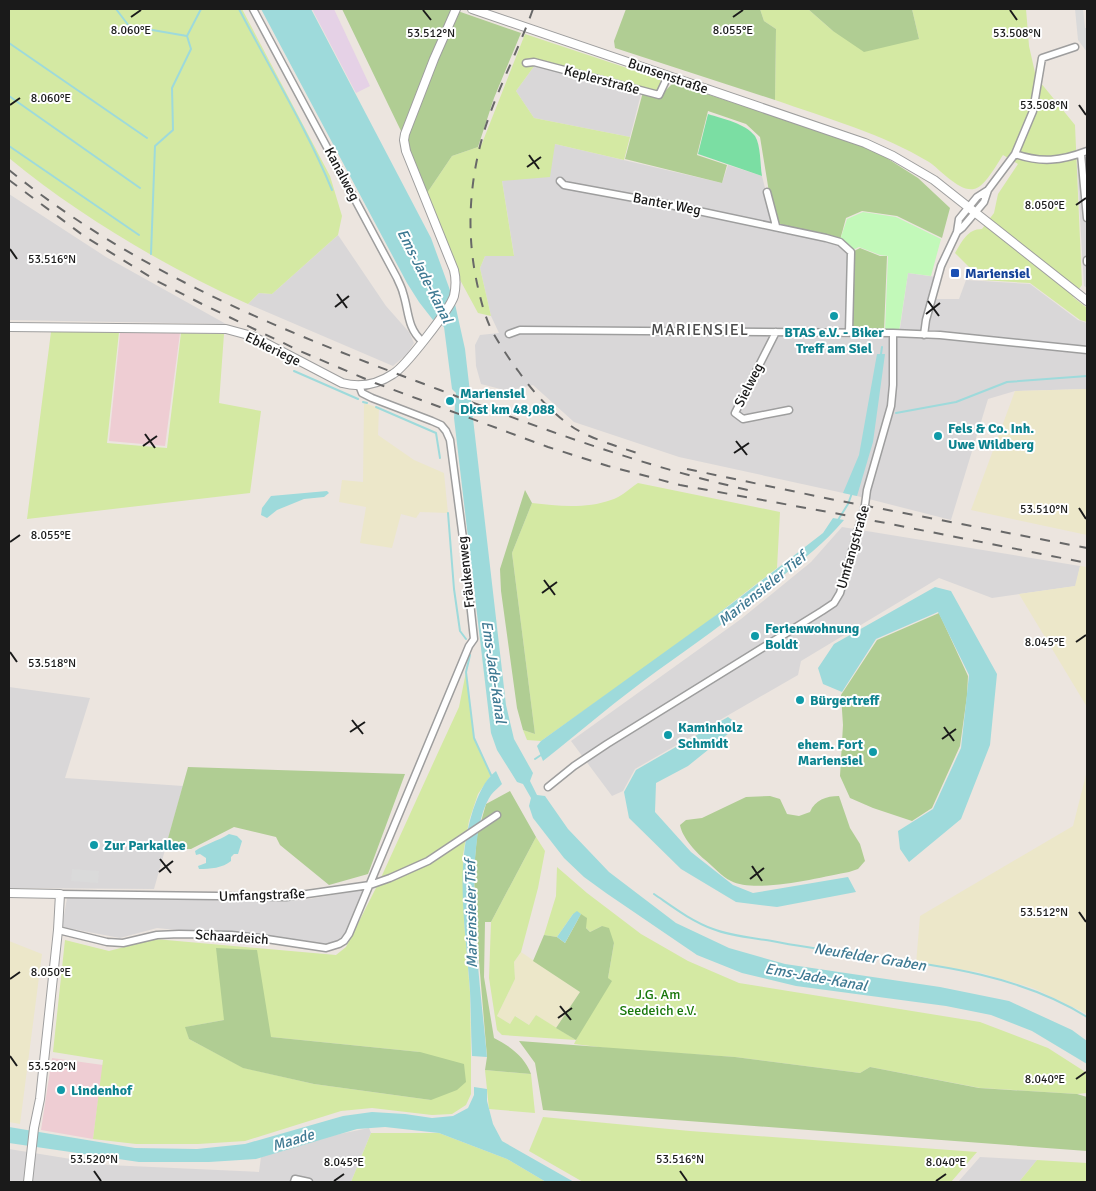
<svg xmlns="http://www.w3.org/2000/svg" width="1096" height="1191" viewBox="0 0 1096 1191" font-family="Signika,sans-serif">
<rect width="100%" height="100%" fill="#ece5df"/>
<path fill="#d9d7d8" d="M535 65 641 94 630 137 534 118 516 91Z
M555 144 722 183 728 165 762 176 775 228 839 243 849 253 846 334 899 335 908 273 936 277 931 299H959L966 280 1030 284 1078 320 1087 323V389L1015 391 988 399 951 520 857 496 679 457 574 422 533 385 508 391 481 384 476 366 475 345 480 335 499 333 491 316 480 268 485 256 514 255 502 181Z
M1085 155H1087V288L1084 286 1077 166Z
M9 194 106 257 226 324 9 320Z
M338 235 386 306 409 332 414 343 407 354 393 366 248 304 259 293 272 294Z
M842 527 1080 566 1076 586 992 598 939 578 801 661 798 675 635 769 623 791 612 796 571 741 741 619 811 562Z
M9 687 90 698 65 778 183 786 154 889 9 888Z
M367 889 343 940 329 946 157 928 120 938 62 927 67 898 275 901 303 900Z
M369 1128 371 1133 351 1182H9V1149L108 1165 259 1172 261 1157 330 1136Z
M980 1157 1037 1160 1019 1182H958Z"/>
<path fill="#eecdd3" d="M120 333H180L165 446 109 441Z
M52 1058 103 1065 93 1139 41 1130Z"/>
<path fill="#e5d1e6" d="M312 9H334L370 86 356 93Z"/>
<path fill="#ece7c9" d="M1087 389V535L971 510 1015 391Z
M364 403 379 408 378 435 414 460 444 473 448 513 420 512 416 518 401 514 392 548 360 543 366 507 339 502 342 480 363 482Z
M1080 566 1087 567V707L1019 594 1075 586Z
M1087 771V1014L1033 988 978 972 916 964 920 916 1073 826Z
M9 941 42 954 20 1124 9 1122Z
M521 952 580 992 556 1028 536 1015 529 1025 516 1016 510 1024 497 1016 515 979 514 962Z"/>
<path fill="#d4e9a3" fill-rule="evenodd" d="M9 9H242L330 176 342 216 338 235 272 294 259 293 248 304C165 267 78 215 9 158Z
M760 9H808L833 31 919 39 912 9H1026L1029 46 1036 77 1075 125 1082 285 1073 297 1087 308V322L1080 320 1030 283 982 280 955 253C962 242 967 229 982 229L994 213 998 194 1018 164 1003 155C997 164 984 188 974 189 959 192 941 170 929 162 883 134 826 118 775 100L776 29 764 21Z
M525 34 660 79 661 85 657 90 641 94 535 65 516 91 534 118 630 137 624 160 555 144 550 177 502 181 514 256H485L480 268 491 316 478 313 459 278 427 193 452 156 481 146Z
M51 332H119L107 443 167 448 181 333 224 334 219 403 261 411 250 493 27 519Z
M638 483 780 512 777 568 688 637 541 741 527 740 523 730 535 734 512 553 532 503C557 506 586 509 611 500 621 497 629 489 638 483Z
M466 672 474 738 491 775 478 794 469 821 463 855 464 921 470 992 471 1056V1094L466 1105 452 1114 432 1115 372 1108 341 1111 245 1141 198 1144H136L93 1139 103 1060 53 1052 65 940 109 951 155 939 336 955 346 947 379 882 441 746 459 707ZM224 1020 271 1037 420 1052 431 1100 314 1084 244 1068 189 1039 186 1027Z
M536 837 545 851 538 888 521 952 514 962 515 979 497 1016 510 1024 515 1016 529 1025 536 1015 576 1040 608 978 614 943 602 926 590 932 573 914 557 937 544 935 556 896 557 867 587 893 641 934 688 961 739 983 980 1022 1048 1048 1087 1073V1093L1077 1094 980 1088 870 1067 860 1073 735 1057 615 1049 574 1044 576 1040 502 1035 497 1030 489 978 491 922Z
M485 1070 531 1074 535 1113 489 1109Z
M543 1117 690 1131 977 1152 951 1182H583L529 1151Z
M371 1133H439L507 1159 546 1182H351Z
M1037 1160 1087 1163V1182H1019Z"/>
<path fill="#b0cd93" d="M342 9H452L521 33 494 98 478 147 452 156 427 193 401 131Z
M626 9H760L764 21 776 29 775 100 615 48 614 41Z
M808 9H912L919 39 864 52 833 31Z
M673 83 871 148 918 178 950 208 942 238 897 216 862 211 846 218 840 240 777 223 769 192 760 137 746 124 708 111 697 155 727 165 722 183 625 159 643 92 661 98 665 91Z
M860 248 880 256H887L884 331 850 329 852 252Z
M525 490 532 503 512 553 535 734 523 730 517 708 501 591 500 569Z
M939 613 968 676 967 696 960 746 932 808 912 821 873 808 850 798 840 776 843 725 841 695 877 640Z
M188 767 405 774 368 874 329 885 280 845 276 837 234 827 191 849H165Z
M510 791 536 837 491 922H485L484 977 494 1038C510 1046 525 1057 531 1074L485 1070 487 1057 475 912 474 868 477 836 486 804Z
M770 796 780 799 787 814 799 816 810 812C815 800 826 796 839 796L850 828 860 844 865 861 858 869 849 872C821 877 756 894 731 881 721 876 713 866 704 859 695 851 682 837 680 825L686 820 702 818 746 797Z
M581 914 587 918 586 928 590 932 602 926 609 928 614 943 608 978 612 981 576 1040 556 1028 580 992 533 961 544 935 557 937 565 943Z
M216 948 257 950 271 1037 420 1052 464 1064 466 1082 457 1090 431 1100 314 1084 243 1068 189 1039 185 1027 224 1020Z
M519 1041 735 1057 860 1073 870 1067 979 1088 1077 1094 1087 1097V1151L543 1110 535 1063Z"/>
<path fill="#c2f9b9" d="M863 212 896 217 941 239 931 276 908 273 899 332 885 331 888 256 880 255 859 247 851 251 840 240 847 219Z"/>
<path fill="#7bdea3" d="M708 114C723 119 745 123 755 136 761 146 760 164 762 176L698 154Z"/>
<path fill="#dadada" d="M1075 9H1083L1085 28H1087V52L1078 40Z
M72 869 99 871 98 883 71 881Z"/>
<path fill="#9edadb" d="M261 9H311L431 238 455 304 465 349 506 705 514 739 533 773 530 781 537 795 545 796 568 829 609 872 676 923 729 948 785 964 940 987 1009 1001 1072 1030 1087 1041V1064L1032 1031 991 1015 946 1006 796 986 742 973 697 955 606 893 584 877 564 858 533 818 529 806 531 798 523 784 517 782 497 750 491 733 454 418 456 393 452 389 444 327 435 319 433 320 419 302 407 283Z
M877 354H885L873 442 857 496 843 493 859 455Z
M327 491 329 493 324 497 304 499 277 510 267 518 261 515 262 508 271 496Z
M833 518 844 520C825 543 802 560 779 579 740 612 699 641 657 671 618 699 581 731 543 761L537 746 541 741 730 605 823 533Z
M935 587 951 591 997 674 990 745 961 819 909 862 900 849 898 831 933 809 961 748 969 675 938 612 876 639 842 692 823 684 818 668 834 644Z
M728 717 739 725 688 766 656 783 655 812 691 852 733 885 753 893 848 877 856 892 777 907 736 902 681 869 629 818 624 792 636 770Z
M496 771 502 784C499 787 494 791 491 795 459 842 482 998 487 1057L472 1056C471 1034 471 1013 470 991 466 930 454 869 473 810 478 796 484 780 496 771Z
M229 834 237 836 242 841 238 854H234L231 857V861C223 868 210 869 199 869L198 866 206 863V858L200 854 196 855 195 851C205 844 218 841 229 834Z
M577 911 581 914 565 943 557 937 573 914Z
M474 1087 487 1089V1101L493 1124 502 1141 574 1182H546L507 1159 439 1133 385 1127 357 1129 256 1159 209 1162H139L9 1143V1127L135 1148 197 1149 245 1144 343 1116 372 1112 405 1114 432 1118 453 1116 468 1108 474 1095Z"/>
<g fill="none" stroke-linecap="round" stroke-linejoin="round">
<path stroke="#9edadb" stroke-width="2" d="M116 9 129 26 187 36
M239 9C270 69 306 127 332 190
M9 43 147 138
M9 96 140 188
M9 146 139 235
M151 254 155 146 173 130 172 88 191 49 187 36 201 9
M881 354 882 347
M294 371 358 399
M363 402 367 403
M376 407 436 433 440 458
M896 413 956 402 1007 382 1087 376
M448 513 454 589 460 631 466 639
M838 520 848 504 852 493
M470 655 466 672 474 738 491 775
M535 759 541 755
M654 894C673 907 691 921 713 929 730 936 754 938 772 941 875 962 997 960 1087 1017"/>
<g stroke="#9e9e9e" stroke-width="9">
<path id="minor" d="M253 9 397 278C399 283 402 288 403 293 409 311 407 328 422 341
M526 63 534 62 659 95 668 76
M1015 154C1041 163 1061 161 1087 151
M1081 154 1087 218
M560 181 564 185 656 202 826 238 840 242 851 252 849 332
M767 192 776 226
M957 232 962 228 984 202 988 190 1015 154 1033 111 1042 58 1075 47
M1087 262V260
M776 332 735 413 743 419 789 410
M509 334 520 330 893 333 940 335 1087 350
M924 335 926 320 941 266 957 232 959 219 977 197 988 190
M548 787 574 766 607 744 822 611 834 603 840 593 865 505 867 490 891 406 893 385V333
M60 894 286 897 370 885 390 878 428 861 497 815
M58 930 107 942 123 943 157 935 179 934 231 935 260 938 326 948 339 944 344 941 349 934 469 646 474 639 464 546 450 440 446 431 441 425 432 421 372 398 362 393 359 385
M294 1182 295 1179 309 1182"/>
</g>
<g stroke="#9e9e9e" stroke-width="10">
<path id="tertiary" d="M472 9 865 143 893 156 934 180 1087 301
M9 327 226 329 252 336 342 383C360 388 378 384 393 374 405 367 450 309 454 296 456 287 456 278 454 270L406 151 404 140 405 134 434 59 456 9
M9 893 60 894 58 930 40 1099 34 1128 28 1182"/>
</g>
<use href="#minor" stroke="#fff" stroke-width="6"/>
<use href="#tertiary" stroke="#fff" stroke-width="8"/>
<path stroke="#686868" stroke-width="2" stroke-dasharray="10 10" stroke-linecap="butt" d="M533 9C517 55 492 98 480 146 468 195 467 243 479 292 482 305 486 319 492 331 500 345 509 359 519 372 533 392 551 412 571 426 586 437 619 447 637 453
M9 170C139 275 285 332 440 390 544 430 648 468 757 492
M9 180 84 236 157 281 202 304 300 351 375 383 548 447 608 466 680 485 850 516 1087 563
M687 469 830 499 1087 548"/>
</g>
<path fill="none" stroke="#1a1a1a" stroke-width="2" d="M423 10 431 20M1010 10 1017 20M131 17 141 10M733 17 743 10M10 105 20 98M1079 105 1086 115M529 155 539 169M527 167 541 157M1076 205 1086 198M10 249 17 259M337 294 347 308M928 301 939 316M335 307 349 296M926 314 940 303M145 434 155 448M736 441 747 455M143 446 157 436M734 453 749 443M1079 508 1086 519M10 542 20 535M544 580 555 595M542 593 557 582M1076 642 1086 635M10 652 17 662M352 720 363 734M944 727 954 741M350 732 365 722M942 739 956 729M160 859 171 873M752 866 762 881M159 872 173 861M750 879 764 868M1079 912 1086 922M10 979 20 972M560 1006 571 1020M558 1018 572 1008M10 1056 17 1066M1076 1079 1086 1072M94 1171 101 1181M680 1171 687 1181M334 1181 344 1174M936 1181 946 1174"/>
<rect fill="#1a4fb4" stroke="#fff" stroke-width="2" x="950" y="268" width="10" height="10" rx="2.5"/>
<g fill="#0f9aa8" stroke="#fff" stroke-width="2">
<circle cx="834" cy="316" r="5"/>
<circle cx="450" cy="401" r="5"/>
<circle cx="938" cy="436" r="5"/>
<circle cx="755" cy="636" r="5"/>
<circle cx="800" cy="700" r="5"/>
<circle cx="668" cy="735" r="5"/>
<circle cx="873" cy="752" r="5"/>
<circle cx="94" cy="845" r="5"/>
<circle cx="61" cy="1090" r="5"/>
</g>
<g text-anchor="middle" dominant-baseline="central" stroke-width="4" stroke-linejoin="round" paint-order="stroke">
<g font-size="14" fill="#1a1a1a" stroke="#fff">
<text transform="translate(668 76) rotate(19)">Bunsenstraße</text>
<text transform="translate(602 80) rotate(15)">Keplerstraße</text>
<text transform="translate(342 174) rotate(62)">Kanalweg</text>
<text transform="translate(667 204) rotate(11)">Banter Weg</text>
<text transform="translate(273 349) rotate(26)">Ebkeriege</text>
<text transform="translate(749 385) rotate(-63)">Sielweg</text>
<text transform="translate(853 547) rotate(-74)">Umfangstraße</text>
<text transform="translate(466 572) rotate(-96)">Fräukenweg</text>
<text transform="translate(262 895) rotate(-2)">Umfangstraße</text>
<text transform="translate(232 937) rotate(4)">Schaardeich</text>
</g>
<g font-size="14" font-weight="bold" fill="#164399" stroke="#fff" text-anchor="start">
<text x="965" y="273">Mariensiel</text>
</g>
<g font-size="14" font-weight="bold" fill="#0d838f" stroke="#fff" text-anchor="start">
<text x="834" y="332" text-anchor="middle">BTAS e.V. - Biker<tspan x="834" dy="16">Treff am Siel</tspan></text>
<text x="460" y="393">Mariensiel<tspan x="460" dy="16">Dkst km 48,088</tspan></text>
<text x="948" y="428">Fels &amp; Co. Inh.<tspan x="948" dy="16">Uwe Wildberg</tspan></text>
<text x="765" y="628">Ferienwohnung<tspan x="765" dy="16">Boldt</tspan></text>
<text x="810" y="700">Bürgertreff</text>
<text x="678" y="727">Kaminholz<tspan x="678" dy="16">Schmidt</tspan></text>
<text x="863" y="744" text-anchor="end">ehem. Fort<tspan x="863" dy="16">Mariensiel</tspan></text>
<text x="104" y="845">Zur Parkallee</text>
<text x="71" y="1090">Lindenhof</text>
</g>
<g font-size="14" fill="#18770a" stroke="#fff">
<text x="658" y="994">J.G. Am<tspan x="658" dy="16">Seedeich e.V.</tspan></text>
</g>
<g font-size="15" font-style="italic" fill="#3f7a93" stroke="#fff">
<text transform="translate(425 276) rotate(63)">Ems-Jade-Kanal</text>
<text transform="translate(762 589) rotate(-39)">Mariensieler Tief</text>
<text transform="translate(494 672) rotate(82)">Ems-Jade-Kanal</text>
<text transform="translate(471 914) rotate(-91)">Mariensieler Tief</text>
<text transform="translate(870 957) rotate(9)">Neufelder Graben</text>
<text transform="translate(816 977) rotate(10)">Ems-Jade-Kanal</text>
<text transform="translate(293 1140) rotate(-17)">Maade</text>
</g>
<g font-size="16" letter-spacing="1" fill="#4d4d4d" stroke="#fff">
<text x="700" y="330">MARIENSIEL</text>
</g>
</g>
<g font-size="12" text-anchor="middle" fill="#1a1a1a" stroke="#fff" stroke-width="4" stroke-linejoin="round" paint-order="stroke">
<text x="131" y="34">8.060°E</text>
<text x="733" y="34">8.055°E</text>
<text x="1017" y="37">53.508°N</text>
<text x="431" y="37">53.512°N</text>
<text x="51" y="102">8.060°E</text>
<text x="1044" y="109">53.508°N</text>
<text x="1045" y="209">8.050°E</text>
<text x="52" y="263">53.516°N</text>
<text x="1044" y="513">53.510°N</text>
<text x="51" y="539">8.055°E</text>
<text x="1045" y="646">8.045°E</text>
<text x="52" y="667">53.518°N</text>
<text x="1044" y="916">53.512°N</text>
<text x="51" y="976">8.050°E</text>
<text x="52" y="1070">53.520°N</text>
<text x="1045" y="1083">8.040°E</text>
<text x="94" y="1163">53.520°N</text>
<text x="680" y="1163">53.516°N</text>
<text x="344" y="1166">8.045°E</text>
<text x="946" y="1166">8.040°E</text>
</g>
<rect width="1096" height="1191" fill="none" stroke="#1a1a1a" stroke-width="20"/>
</svg>
